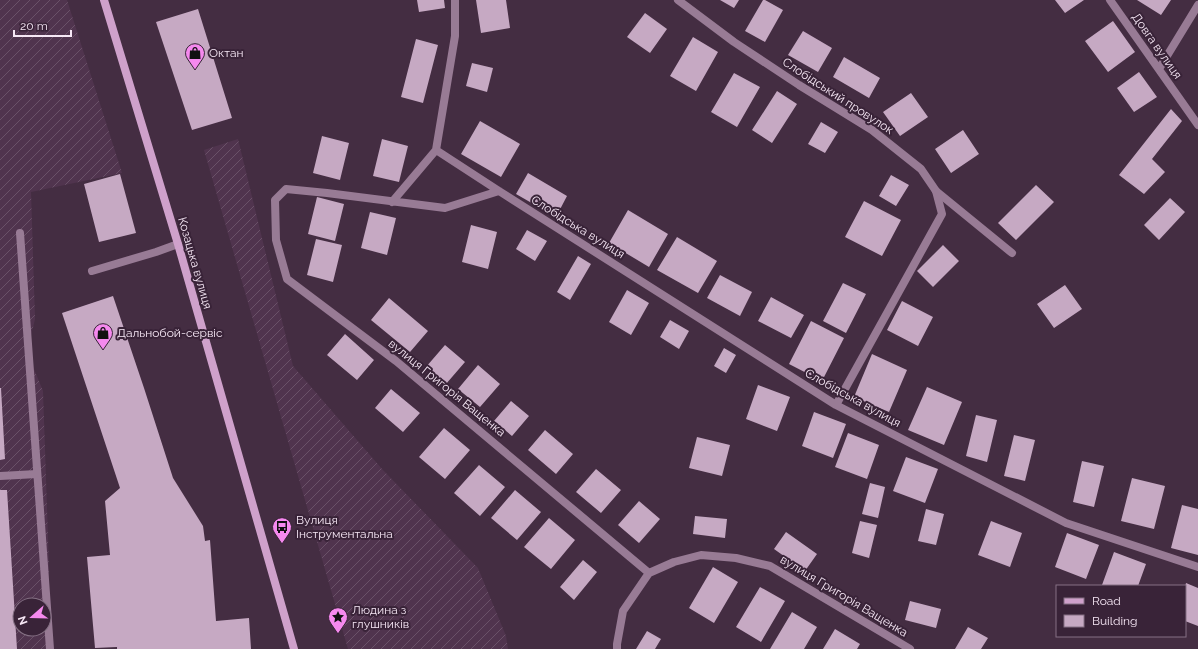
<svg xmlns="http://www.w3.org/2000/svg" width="1198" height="649" viewBox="0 0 1198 649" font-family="Raleway,sans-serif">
<defs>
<pattern id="industrial-furrows" width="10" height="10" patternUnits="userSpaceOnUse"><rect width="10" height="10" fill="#50344e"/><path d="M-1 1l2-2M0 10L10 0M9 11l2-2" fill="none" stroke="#6a5168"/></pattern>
</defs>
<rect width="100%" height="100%" fill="#442d42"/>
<path fill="url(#industrial-furrows)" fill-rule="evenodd" d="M0 0H67L122 173 31 192 35 319 27 352 43 391 49 567 46 649H0ZM20 605H44V629H20Z
M238 139 293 366 382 469 478 568 506 636 508 649H348L204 150Z"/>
<path fill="#c6a9c3" d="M417 0H444L445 8 419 12Z
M476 0H506L510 28 481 33Z
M720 0H739L734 8Z
M763 0H765L783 10 765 42 745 31Z
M1055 0H1084L1065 13Z
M1137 0H1171L1161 15Z
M198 9 232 118 192 130 156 22Z
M645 13 667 29 650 53 627 37Z
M1113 21 1135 52 1108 72 1085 41Z
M803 31 832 48 818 72 788 55Z
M693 37 718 52 696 91 670 76Z
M416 39 438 45 423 103 401 97Z
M844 57 880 78 869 98 833 77Z
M472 63 493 68 487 92 466 86Z
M1139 72 1157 97 1134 112 1117 88Z
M734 73 760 87 737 127 711 112Z
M777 91 797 104 772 143 752 130Z
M911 93 928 117 900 136 883 112Z
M1171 109 1182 121 1152 159 1165 172 1144 194 1119 175Z
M480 121 520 144 501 177 461 154Z
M821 122 838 132 825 153 808 144Z
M963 130 979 154 951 173 935 149Z
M322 136 349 143 340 180 313 173Z
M382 139 408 146 399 182 373 176Z
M528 173 567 196 556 217 516 194Z
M120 174 136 233 99 242 84 184Z
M891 175 909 185 896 206 879 196Z
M1036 185 1054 202 1016 240 998 223Z
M317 197 344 204 335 241 308 234Z
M1170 198 1185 212 1159 240 1144 225Z
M864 201 901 220 882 256 845 237Z
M628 210 668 234 649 267 609 243Z
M370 212 396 218 387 255 361 248Z
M471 225 497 232 488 269 462 262Z
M527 230 547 241 535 261 516 249Z
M677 237 717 261 698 293 657 270Z
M316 239 342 245 333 282 307 275Z
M943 245 959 261 933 287 917 271Z
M578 256 591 264 570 300 557 292Z
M720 275 752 292 740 316 707 298Z
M843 283 866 294 846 333 823 321Z
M1065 285 1082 309 1054 328 1037 304Z
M627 290 649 303 631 335 609 322Z
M113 296 144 388 173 478 203 526 205 541 210 540 216 621 249 618 251 649H117V647L95 648 87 557 110 555 105 501 120 488 62 313Z
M771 297 804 315 791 338 758 321Z
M389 298 428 331 410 352 371 320Z
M902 301 933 317 918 346 887 330Z
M670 320 689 331 679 349 660 337Z
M811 321 844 338 822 381 789 364Z
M345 334 374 360 357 380 327 355Z
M445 345 465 362 446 384 426 367Z
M724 348 736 355 726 373 714 366Z
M872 354 907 370 889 412 854 397Z
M478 365 500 384 480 407 458 389Z
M758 385 790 397 777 431 746 419Z
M927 387 962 402 944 445 908 430Z
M0 388H1L5 459 0 460Z
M391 389 420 413 403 432 375 408Z
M511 401 529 416 512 436 494 421Z
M814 412 846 424 833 458 802 446Z
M976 415 997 420 987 462 966 456Z
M444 428 470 450 445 479 419 457Z
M545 430 573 454 556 474 528 450Z
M848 433 879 445 867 479 835 467Z
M1014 435 1035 440 1025 481 1004 476Z
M697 437 730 445 722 476 689 468Z
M906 457 938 469 925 503 893 491Z
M1082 461 1104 466 1094 507 1073 502Z
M479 465 505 487 480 516 454 493Z
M596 469 621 490 601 513 576 492Z
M1132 478 1165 486 1154 529 1121 521Z
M870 483 885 487 878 518 862 514Z
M0 490H7L17 649H0Z
M515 490 541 512 517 540 491 518Z
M639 501 660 519 639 543 618 525Z
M1182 505 1198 509V555L1171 548Z
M926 509 944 514 936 545 918 541Z
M695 516 727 519 725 538 693 534Z
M549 518 575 540 551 569 524 547Z
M860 521 877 525 869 558 852 553Z
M991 521 1022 533 1010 567 978 555Z
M786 532 817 554 805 571 774 549Z
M1067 533 1099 545 1086 579 1055 567Z
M1114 552 1146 564 1138 586 1102 585Z
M583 560 597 572 574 600 560 587Z
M713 567 738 582 714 623 689 608Z
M1186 583 1198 588V626L1185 621V587Z
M760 587 785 601 761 642 736 627Z
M910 601 941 609 936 628 905 620Z
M792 612 817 627 804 649H770Z
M968 627 988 638 981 649H955Z
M835 629 860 644 857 649H823Z
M647 631 661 639 655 649H636Z"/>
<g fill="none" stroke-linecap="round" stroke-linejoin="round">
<path stroke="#987b95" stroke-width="8" d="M936 191 1012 253
M20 233 50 649
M92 271 156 252 178 244
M0 476 37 474"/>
<path stroke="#987b95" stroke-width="8" d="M678 0 734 42 799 85 872 130 921 169 936 191 942 214 836 405
M1110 0 1198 125
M1159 69 1198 5
M436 150 499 191 836 405 1066 523 1198 567
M499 191 445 208 327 193 286 189 275 200 276 240 287 279 396 361 649 573
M392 202 436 150 455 36V0
M617 649V644L623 611 649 573 674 562 701 555 736 558 770 566 910 649"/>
<path stroke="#cfa1cb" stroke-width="8" d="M104 0 178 244 294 649"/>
</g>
<defs>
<g id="shop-pin" transform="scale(1)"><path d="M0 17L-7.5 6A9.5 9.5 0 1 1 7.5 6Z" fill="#f589ee" stroke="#392338"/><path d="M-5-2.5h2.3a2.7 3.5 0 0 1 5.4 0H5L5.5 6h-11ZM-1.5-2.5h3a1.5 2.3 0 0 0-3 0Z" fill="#111"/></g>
<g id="bus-pin" transform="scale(1)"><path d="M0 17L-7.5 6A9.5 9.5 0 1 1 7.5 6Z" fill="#f589ee" stroke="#392338"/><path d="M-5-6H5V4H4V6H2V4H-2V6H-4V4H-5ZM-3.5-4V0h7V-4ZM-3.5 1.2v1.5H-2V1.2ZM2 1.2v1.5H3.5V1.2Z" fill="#111"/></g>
<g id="sight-pin" transform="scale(1)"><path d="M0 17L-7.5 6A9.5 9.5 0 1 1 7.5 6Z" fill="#f589ee" stroke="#392338"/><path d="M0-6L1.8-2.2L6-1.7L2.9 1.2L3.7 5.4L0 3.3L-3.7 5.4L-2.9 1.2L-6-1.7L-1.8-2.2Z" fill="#111"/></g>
</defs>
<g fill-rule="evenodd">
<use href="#shop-pin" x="195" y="53"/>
<use href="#shop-pin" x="103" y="333"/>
<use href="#bus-pin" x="282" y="527"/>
<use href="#sight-pin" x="338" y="617"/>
</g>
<g text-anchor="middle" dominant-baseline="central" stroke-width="4" stroke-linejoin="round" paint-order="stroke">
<g font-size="12" fill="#f6e7f5" stroke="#392338">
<text transform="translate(1157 46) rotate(55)">Довга вулиця</text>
<text transform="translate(838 96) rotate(33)">Слобідський провулок</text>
<text transform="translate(578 227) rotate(32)">Слобідська вулиця</text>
<text transform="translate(195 263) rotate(74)">Козацька вулиця</text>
<text transform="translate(447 388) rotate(39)">вулиця Григорія Ващенка</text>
<text transform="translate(853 398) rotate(29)">Слобідська вулиця</text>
<text transform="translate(844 596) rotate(31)">вулиця Григорія Ващенка</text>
</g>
<g font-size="12" fill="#f6e7f5" stroke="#392338" text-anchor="start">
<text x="209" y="53">Октан</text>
<text x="117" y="333">Дальнобой-сервіс</text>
<text x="296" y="520">Вулиця<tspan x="296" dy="14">Інструментальна</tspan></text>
<text x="352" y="610">Людина з<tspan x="352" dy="14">глушників</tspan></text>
</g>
</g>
<rect x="1056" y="585" width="130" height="52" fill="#392338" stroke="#857184"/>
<rect x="1064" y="598" width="20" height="6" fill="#cfa1cb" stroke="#857184"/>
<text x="1092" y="605" font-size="12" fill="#f6e7f5">Road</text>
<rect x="1064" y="615" width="20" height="12" fill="#c6a9c3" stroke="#857184"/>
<text x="1092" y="625" font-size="12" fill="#f6e7f5">Building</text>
<g transform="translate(32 617) rotate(250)"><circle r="19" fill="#392338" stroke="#857184"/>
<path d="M0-3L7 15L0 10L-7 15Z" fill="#f589ee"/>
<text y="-6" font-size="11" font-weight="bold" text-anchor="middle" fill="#f6e7f5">N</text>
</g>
<path d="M14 30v6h57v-6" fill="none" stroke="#f6e7f5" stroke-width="2"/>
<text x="20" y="30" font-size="12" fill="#f6e7f5" stroke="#392338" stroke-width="3" paint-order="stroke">20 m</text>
</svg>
